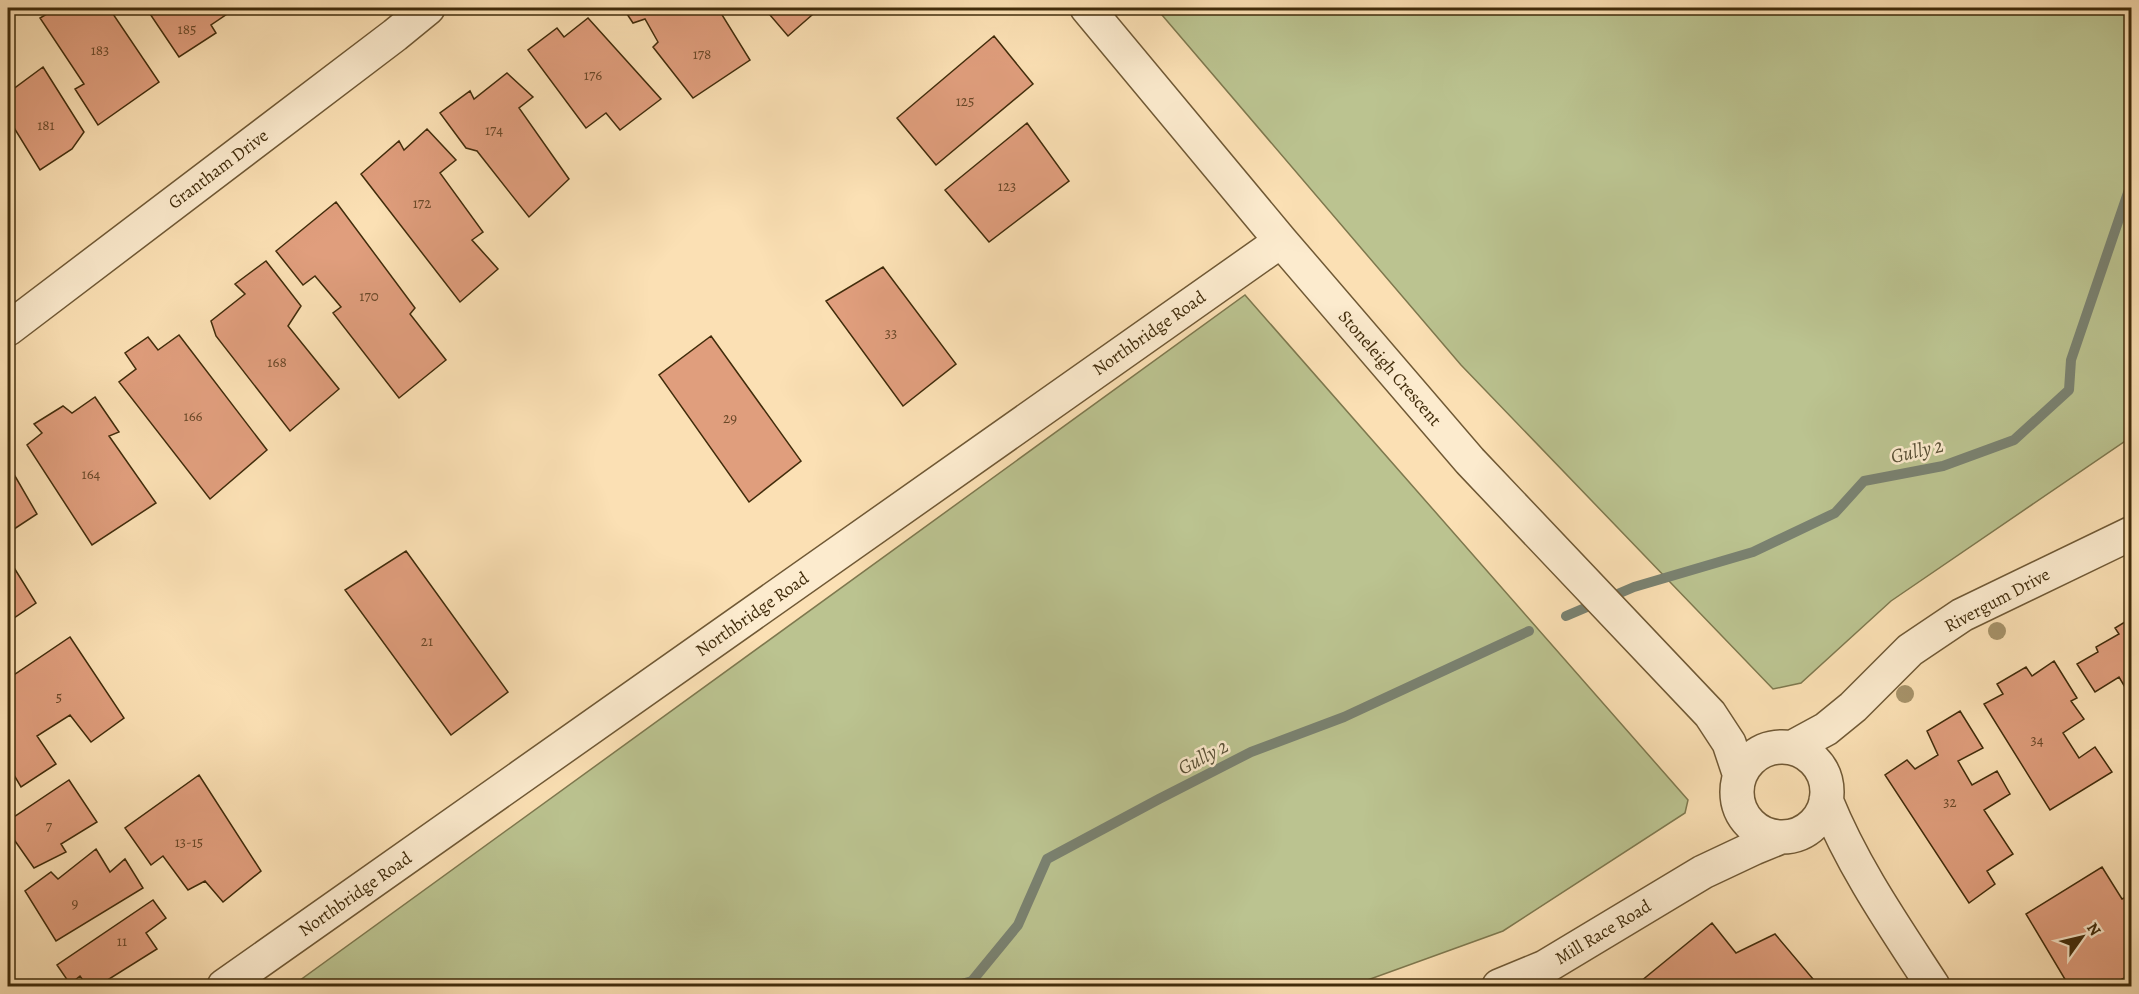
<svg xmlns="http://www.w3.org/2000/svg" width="2139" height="994" viewBox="0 0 2139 994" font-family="Alegreya,serif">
<rect width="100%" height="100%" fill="#fbe0b4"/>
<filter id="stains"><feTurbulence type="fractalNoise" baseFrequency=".00333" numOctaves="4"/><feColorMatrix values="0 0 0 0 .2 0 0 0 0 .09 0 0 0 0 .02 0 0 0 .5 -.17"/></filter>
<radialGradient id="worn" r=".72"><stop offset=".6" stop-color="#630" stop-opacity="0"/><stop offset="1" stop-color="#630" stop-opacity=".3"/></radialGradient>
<path fill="#bbc390" stroke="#7e784e" stroke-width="1.5" d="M1156 8H2131V437L1891 601 1801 683 1773 689 1461 365Z
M1245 295 1688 800 1685 813 1503 931 1351 986H292Z"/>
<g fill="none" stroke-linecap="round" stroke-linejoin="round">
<path stroke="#7a8271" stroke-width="10" d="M1566 616 1634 587 1753 552 1835 513 1864 481 1943 466 2014 440 2069 390 2071 360 2132 181
M955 986 972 981 1018 925 1047 859 1159 799 1251 752 1344 717 1529 631"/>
</g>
<path fill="#e09e7d" stroke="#412c0b" stroke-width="1.5" d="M57 8H109L159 82 98 125 75 89 84 84 40 18Z
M146 8H236L211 25 216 33 179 57Z
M623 8H722L719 10 750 60 693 98 653 47 658 42 645 19 633 23Z
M764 8H820L788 36Z
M588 18 661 99 620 130 606 113 586 128 528 50 557 28 564 37Z
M994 36 1033 84 936 165 897 118Z
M43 67 84 132 72 149 40 170 8 118V93Z
M507 73 533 97 519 108 569 179 529 217 477 151 466 148 440 113 470 91 474 99Z
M1027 123 1069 181 989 242 945 190Z
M427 129 456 160 440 173 483 232 472 240 498 269 460 302 361 174 399 141 404 150Z
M336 202 415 308 410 314 446 360 399 398 333 313 341 307 315 276 303 285 276 251Z
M266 261 301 306 288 326 339 389 290 431 216 336 211 321 245 294 235 284Z
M883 267 956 364 903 406 826 301Z
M179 335 267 450 210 499 119 382 136 369 125 353 148 337 158 350Z
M711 336 801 461 749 502 659 375Z
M95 397 119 432 109 436 156 503 92 545 27 445 42 433 34 424 63 406 72 413Z
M8 464 37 514 8 533Z
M406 551 508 692 451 735 345 590Z
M8 558 36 603 8 622Z
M2132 609V699L2119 677 2095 692 2077 664 2098 652 2096 647 2119 634 2115 628 2130 619 2126 612Z
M70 637 124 718 91 742 70 715 37 736 56 764 21 787 8 765V679Z
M2054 661 2077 698 2071 701 2084 719 2063 733 2079 758 2095 747 2112 772 2050 810 1984 704 2003 694 1997 684 2026 667 2032 676Z
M1960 711 1983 748 1958 761 1972 785 1997 771 2010 794 1984 810 2013 854 1987 871 1995 884 1969 903 1885 775 1907 760 1915 769 1938 755 1927 731Z
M199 775 261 871 223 902 205 881 188 890 163 856 151 865 125 828Z
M69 780 97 822 61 844 66 852 34 868 8 831V821Z
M96 849 110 872 125 859 143 888 56 941 25 891 51 872 58 879Z
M2102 867 2122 899 2132 894V974L2109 986H2069L2026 914Z
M153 900 166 918 146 933 157 949 98 986H87L80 976 70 984 57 965Z
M1712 923 1736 953 1775 934 1813 979 1800 986H1635Z"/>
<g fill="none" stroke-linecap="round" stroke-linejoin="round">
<g stroke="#705935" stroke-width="36">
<path id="minor" d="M1087 8 1281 241 1470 461 1710 714 1729 743 1740 776
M8 329 395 35 428 8
M1737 792a45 45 0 1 1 90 0a45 45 0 1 1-90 0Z
M1791 748 1826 729 1853 707 1910 650 1962 615 2132 533
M1826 800C1853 867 1894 926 1933 986
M224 986 1281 241
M1499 986 1545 967 1703 872 1754 848 1781 837"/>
</g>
<use href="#minor" stroke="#fcebce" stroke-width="33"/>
</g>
<g fill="#a69269">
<circle cx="1997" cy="631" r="9"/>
<circle cx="1905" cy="694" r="9"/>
</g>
<g text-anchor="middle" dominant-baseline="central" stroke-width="5" stroke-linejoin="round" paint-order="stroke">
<g font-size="15" fill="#694828">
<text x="187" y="29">185</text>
<text x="100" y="50">183</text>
<text x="702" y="54">178</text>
<text x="593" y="75">176</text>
<text x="965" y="101">125</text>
<text x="46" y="125">181</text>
<text x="494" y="130">174</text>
<text x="1007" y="186">123</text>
<text x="422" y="203">172</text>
<text x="369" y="296">170</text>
<text x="891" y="333">33</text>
<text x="277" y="362">168</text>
<text x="193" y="416">166</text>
<text x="730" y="418">29</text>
<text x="91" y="474">164</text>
<text x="427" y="641">21</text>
<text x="59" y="697">5</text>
<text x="2037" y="740">34</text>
<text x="1950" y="802">32</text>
<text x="49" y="826">7</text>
<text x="189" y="842">13-15</text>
<text x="75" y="903">9</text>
<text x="122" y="941">11</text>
</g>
<g font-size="18" fill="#412c0b" stroke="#fcebce">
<text transform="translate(218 169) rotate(-37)">Grantham Drive</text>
<text transform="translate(1149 333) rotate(-35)">Northbridge Road</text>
<text transform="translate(1390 368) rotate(49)">Stoneleigh Crescent</text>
<text transform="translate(1997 600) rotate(-28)">Rivergum Drive</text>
<text transform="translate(752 614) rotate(-35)">Northbridge Road</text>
<text transform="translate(355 894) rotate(-35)">Northbridge Road</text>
<text transform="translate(1603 932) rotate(-31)">Mill Race Road</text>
</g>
<g font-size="20" font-style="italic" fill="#595036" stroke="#fcebce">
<text transform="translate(1917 451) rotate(-13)">Gully 2</text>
<text transform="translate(1203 757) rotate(-28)">Gully 2</text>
</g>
</g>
<rect width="2139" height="994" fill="none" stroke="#fbe0b4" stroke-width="30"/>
<rect x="9" y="9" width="2121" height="976" fill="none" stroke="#412c0b" stroke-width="3"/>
<rect x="15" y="15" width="2109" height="964" fill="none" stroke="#412c0b" stroke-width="1.5"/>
<g transform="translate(2082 937) rotate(56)" stroke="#fcebce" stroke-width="4.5" paint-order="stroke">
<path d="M0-4.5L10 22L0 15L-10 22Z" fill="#412c0b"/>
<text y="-9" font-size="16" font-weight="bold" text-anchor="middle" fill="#412c0b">N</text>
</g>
<rect width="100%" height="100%" filter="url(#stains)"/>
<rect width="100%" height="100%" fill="url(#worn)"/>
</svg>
